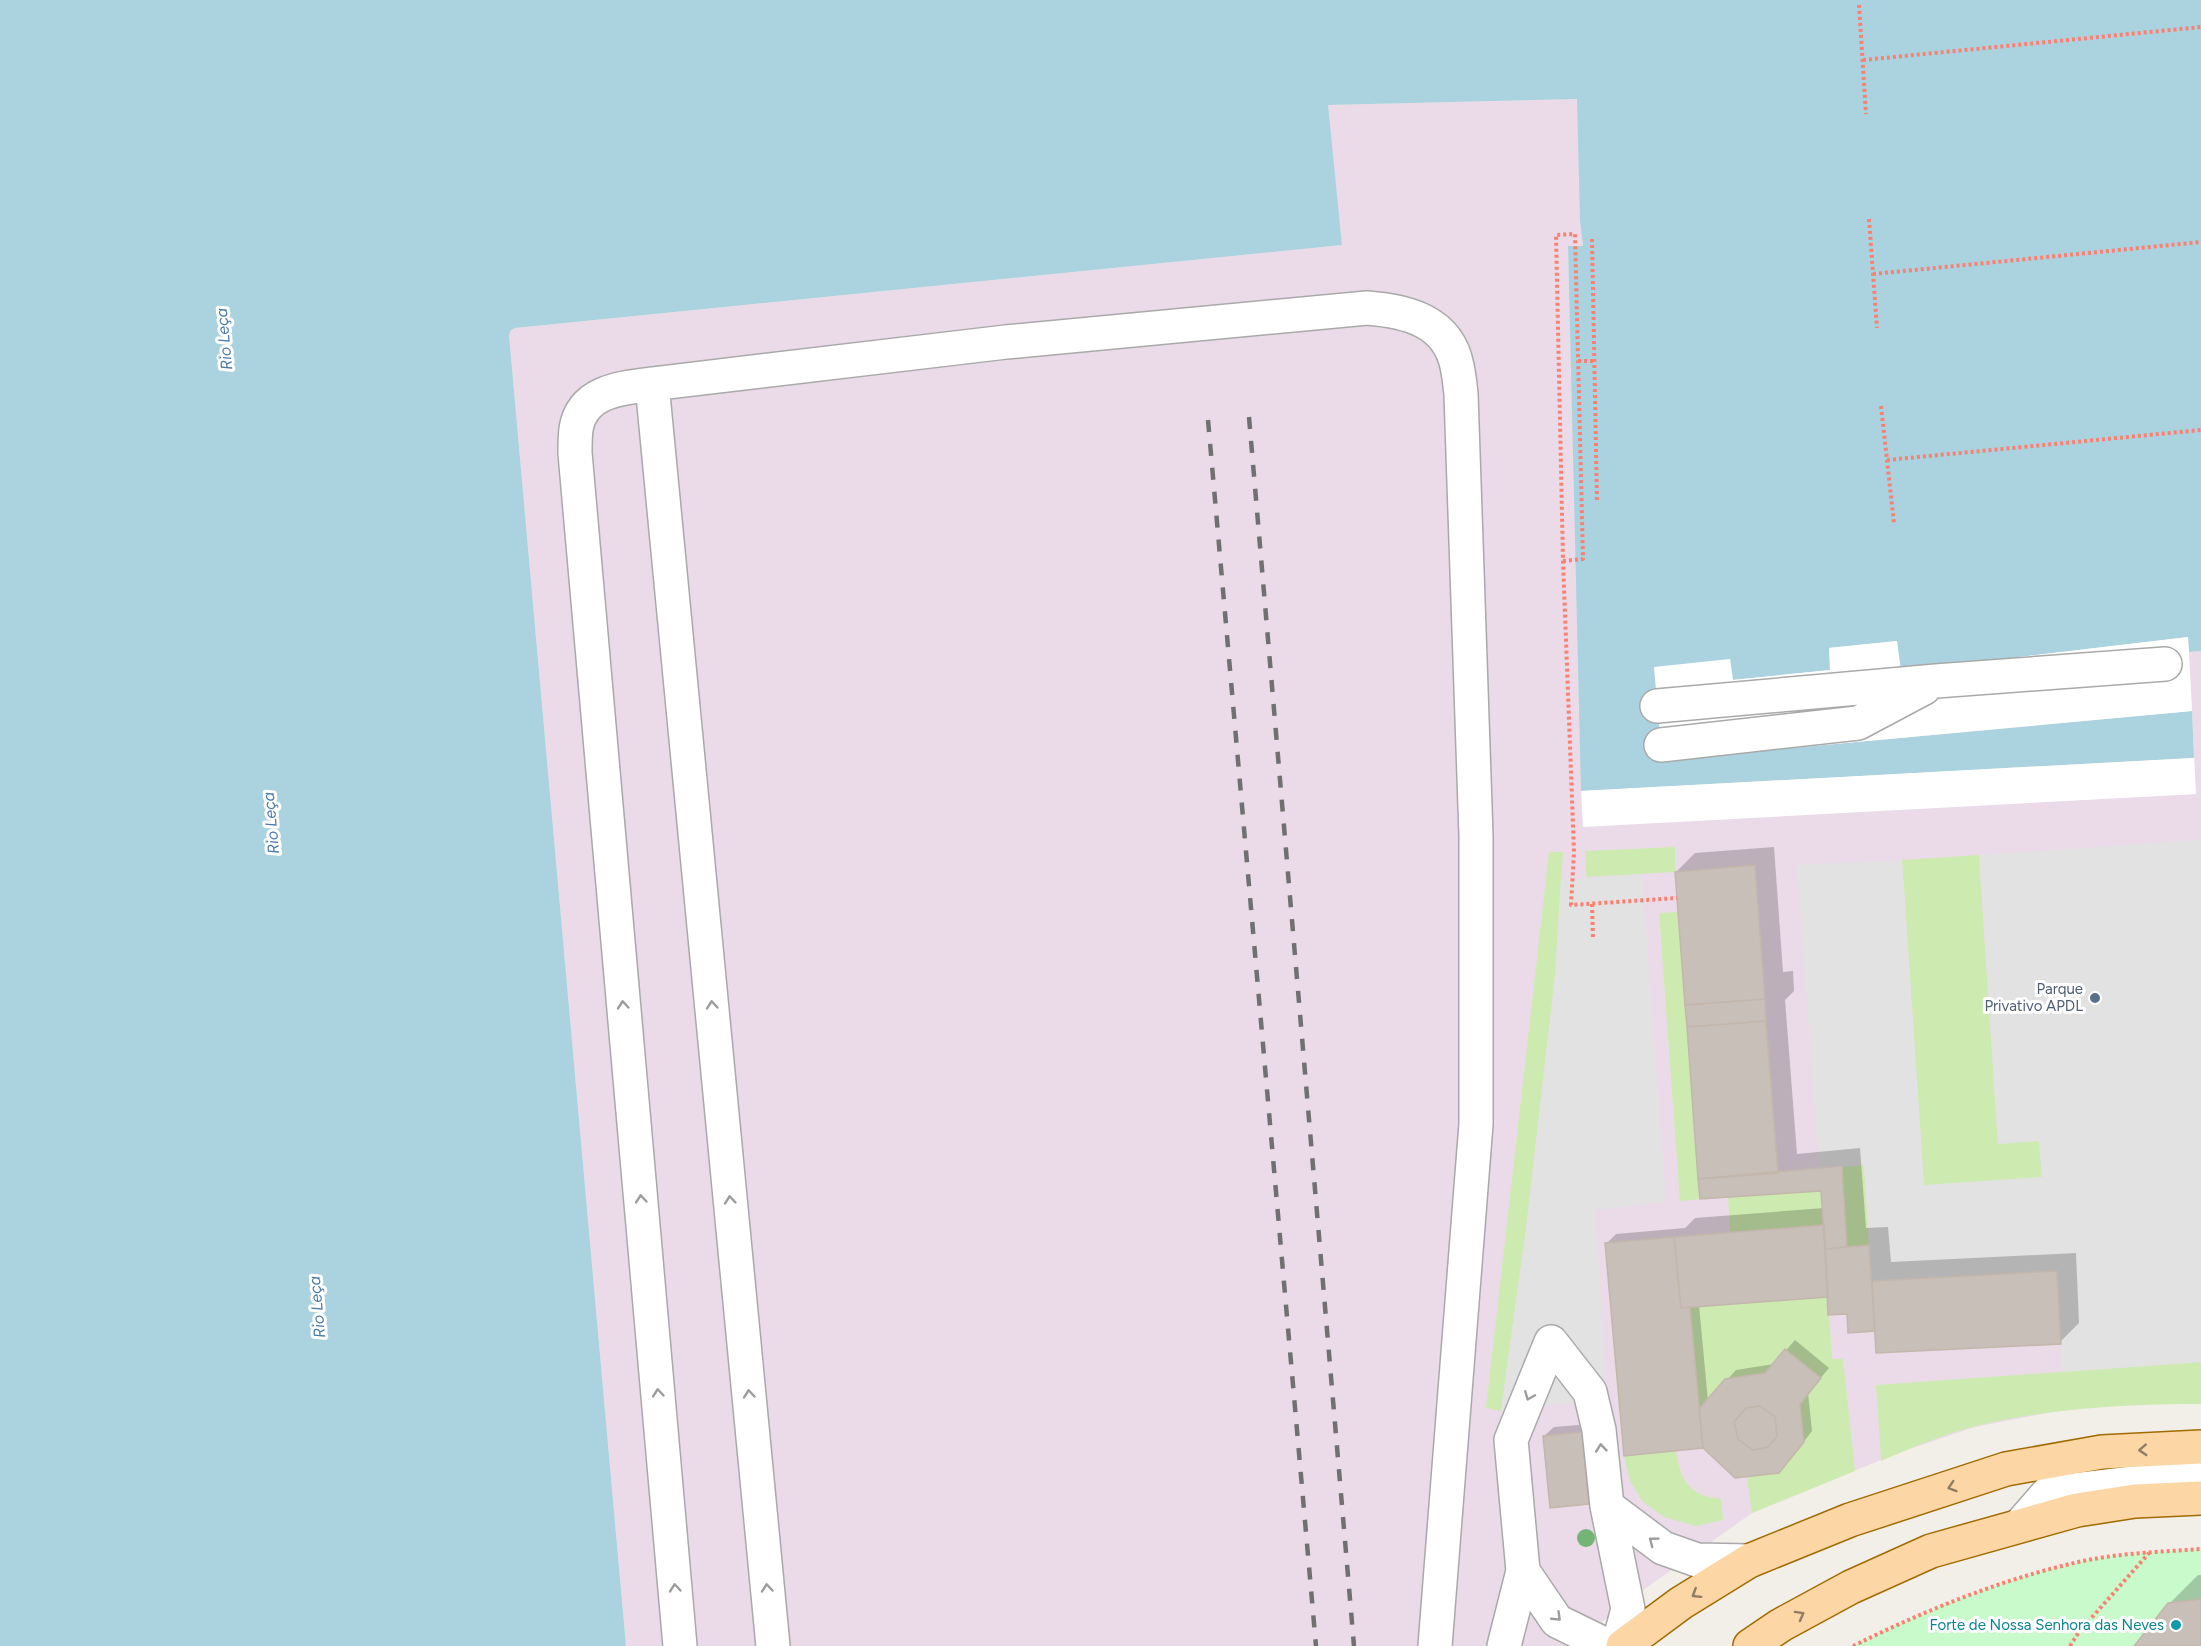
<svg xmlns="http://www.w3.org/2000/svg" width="2201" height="1646" viewBox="0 0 2201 1646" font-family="Figtree,sans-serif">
<rect width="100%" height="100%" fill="#f2efe9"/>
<path fill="#ebdbe8" d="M1578 99 1580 222 1583 246 1568 247 1584 826 2196 794 2189 652 2201 651V1404H2130L2052 1412 1975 1427 1898 1453 1752 1513 1639 1593 1571 1646H626L509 335 511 330 515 328 1342 245 1327 105Z"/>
<path fill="#cdebb0" d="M1675 847V872L1586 877 1585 851Z
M1549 852H1563L1555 976 1526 1229 1501 1411 1486 1408Z
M1979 855 1998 1144 2039 1141 2042 1178 1924 1186 1902 860Z
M1678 912 1700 1199 1680 1201 1659 913Z
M1864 1165 1869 1245 1847 1247 1842 1166Z
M1821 1191 1824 1225 1730 1232 1728 1197Z
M1828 1297 1832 1359H1843L1855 1471 1752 1513 1747 1477 1779 1473 1804 1442 1800 1404 1820 1377 1785 1349 1765 1373 1725 1379 1699 1409 1690 1307Z
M2201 1362V1404C2126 1404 2050 1408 1976 1426 1944 1434 1911 1448 1881 1461L1876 1385Z
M1676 1450C1680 1480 1689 1496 1721 1499L1723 1520 1696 1526 1664 1517 1643 1502 1630 1481 1624 1456Z"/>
<path fill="#c8facc" d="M2201 1549V1646H1853C1924 1611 1997 1581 2074 1563 2115 1553 2159 1552 2201 1549Z"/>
<path fill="#e2e2e2" d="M2201 840V1362L2062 1372 2057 1271 1872 1281 1864 1165 1819 1169 1797 865 1902 860 1924 1185 2042 1177 2039 1141 1998 1144 1979 855Z
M1642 874 1666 1202 1595 1210 1607 1398 1501 1411 1526 1229 1555 976 1561 880Z"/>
<path fill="#aad3df" d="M0 0H2201V651L2189 652 2188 637 1900 671 1897 641 1829 648 1831 670 1732 680 1730 659 1657 706 1663 760 2192 711 2194 758 1581 791 1568 246H1583L1580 222 1577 99 1328 105 1342 245 515 328 511 330 509 335 626 1646H0Z"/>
<path fill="#fff" d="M2188 637 2192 711 1662 760 1654 667 1730 659 1733 680 1830 670 1829 648 1897 641 1901 671Z
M2194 758 2196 794 1583 827 1581 791Z"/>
<path fill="#0003" d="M1774 847 1783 972 1793 971 1794 991 1785 1000 1797 1154 1860 1148 1866 1228 1888 1227 1891 1262 2076 1253 2079 1323 2060 1342 1876 1329 1848 1313 1829 1295 1699 1305 1708 1401 1736 1370 1774 1364 1795 1340 1829 1368 1808 1393 1812 1431 1788 1462 1735 1477 1606 1244 1616 1234 1685 1228 1695 1218 1824 1208 1823 1189 1701 1197 1676 872 1695 853Z
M1591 1424 1597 1494 1588 1503 1544 1436 1554 1427Z
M2198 1575H2201V1646H2136L2169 1604Z"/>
<path fill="#c7bfb8" stroke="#c4b6ab" stroke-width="1.5" d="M1755 865 1765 999 1685 1005 1675 872Z
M1765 999 1766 1021 1687 1027 1685 1005Z
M1766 1021 1778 1173 1698 1179 1687 1027Z
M1842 1166 1847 1247 1825 1249 1821 1191 1700 1199 1698 1179Z
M1824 1225 1828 1297 1681 1308 1674 1237Z
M1674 1237 1681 1308 1690 1307 1703 1448 1624 1456 1605 1243Z
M1869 1245 1875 1331 1848 1333 1847 1314 1828 1315 1825 1249Z
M2057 1271 2061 1344 1876 1353 1872 1281Z
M1785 1349 1821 1378 1800 1404 1804 1442 1779 1473 1735 1478 1703 1448 1699 1409 1725 1379 1765 1373Z
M1760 1406 1775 1417 1777 1436 1768 1447 1753 1450 1738 1439 1734 1422 1746 1408Z
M1582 1432 1589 1504 1550 1508 1543 1436Z
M2201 1599V1646H2134L2168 1603Z"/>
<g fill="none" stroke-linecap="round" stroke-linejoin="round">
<g stroke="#a9a9a9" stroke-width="36">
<path id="minor" d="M652 384 773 1646
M1657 706 1936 681 2165 664
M1661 745 1858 723 1924 688
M1607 1506 1663 1548 1697 1560 1749 1561
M2021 1524 2048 1493 2201 1475
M1523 1571 1557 1621 1608 1646
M680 1646 575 453C575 446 575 437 576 429 582 391 621 388 652 384L1006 342 1367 308C1407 311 1448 321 1457 366 1459 375 1460 385 1461 394L1476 836V1124L1435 1646
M1504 1646 1523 1571 1511 1440 1551 1342 1590 1392 1599 1430 1607 1506 1628 1609 1618 1646"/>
</g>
<g stroke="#a06b00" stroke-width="36">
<path id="major" d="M1623 1646 1681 1603 1749 1561 1850 1520 2006 1469 2102 1452 2201 1447
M1750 1646 1781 1625 1851 1587 1931 1551 2077 1510 2135 1501 2201 1498"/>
</g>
<path stroke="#fa8072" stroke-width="4" stroke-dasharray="3 3" stroke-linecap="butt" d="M1859 5 1866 114
M1863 60 2201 27
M1869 219 1877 328
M1592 239 1597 501
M1873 274 2201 242
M1578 361H1595
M1881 406 1894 523
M1887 460 2201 430
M1563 561 1583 559 1575 234 1556 235 1563 561 1574 852 1571 905 1677 898
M1592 904 1593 939
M1853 1646C1924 1611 1997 1581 2074 1563 2115 1553 2159 1552 2201 1549
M2070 1646 2079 1632 2149 1553"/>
<use href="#minor" stroke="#fff" stroke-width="33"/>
<use href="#major" stroke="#fcd6a4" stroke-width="33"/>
<path stroke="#707070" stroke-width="4.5" stroke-dasharray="12 12" stroke-linecap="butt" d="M1249 417 1354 1646
M1208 420 1316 1646"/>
</g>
<circle fill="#74b475" cx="1586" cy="1538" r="9"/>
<defs><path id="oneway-chevron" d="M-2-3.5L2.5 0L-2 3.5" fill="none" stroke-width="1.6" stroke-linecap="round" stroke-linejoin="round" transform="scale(1.5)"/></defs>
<g stroke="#9c9c9c">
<use href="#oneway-chevron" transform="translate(623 1005) rotate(-95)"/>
<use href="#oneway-chevron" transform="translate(712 1005) rotate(-95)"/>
<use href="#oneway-chevron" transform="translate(641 1199) rotate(-95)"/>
<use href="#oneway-chevron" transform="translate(730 1200) rotate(-95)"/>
<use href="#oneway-chevron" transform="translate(658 1393) rotate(-95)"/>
<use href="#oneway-chevron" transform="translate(749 1394) rotate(-95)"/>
<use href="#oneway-chevron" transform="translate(1529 1396) rotate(112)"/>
<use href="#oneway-chevron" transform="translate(1601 1448) rotate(-96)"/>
<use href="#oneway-chevron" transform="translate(1653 1541) rotate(-143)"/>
<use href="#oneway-chevron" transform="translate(675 1588) rotate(-95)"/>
<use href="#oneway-chevron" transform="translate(767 1588) rotate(-95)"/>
<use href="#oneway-chevron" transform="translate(1557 1617) rotate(44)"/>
</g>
<g stroke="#8f7c63">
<use href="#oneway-chevron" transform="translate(2143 1450) rotate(177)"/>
<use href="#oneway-chevron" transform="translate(1952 1487) rotate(162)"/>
<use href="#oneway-chevron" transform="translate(1696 1594) rotate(148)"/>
<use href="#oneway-chevron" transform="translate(1800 1615) rotate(-29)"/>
</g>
<circle fill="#5c6f8a" stroke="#fff" stroke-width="2" cx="2095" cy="998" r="6"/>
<circle fill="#0f9aa8" stroke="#fff" stroke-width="2" cx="2176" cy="1625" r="6"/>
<g text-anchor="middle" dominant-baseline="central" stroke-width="6" stroke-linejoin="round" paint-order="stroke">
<g font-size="15" fill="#4e5e75" stroke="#fff" text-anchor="end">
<text x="2083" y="989">Parque<tspan x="2083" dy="17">Privativo APDL</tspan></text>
</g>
<g font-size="15" fill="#0d838f" stroke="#fff" text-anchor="end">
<text x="2164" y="1625">Forte de Nossa Senhora das Neves</text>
</g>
<g font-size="16" font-style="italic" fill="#4a7aab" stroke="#fff">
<text transform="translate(224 339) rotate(-95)">Rio Leça</text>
<text transform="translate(271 823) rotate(-95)">Rio Leça</text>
<text transform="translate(317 1307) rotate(-95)">Rio Leça</text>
</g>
</g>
</svg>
